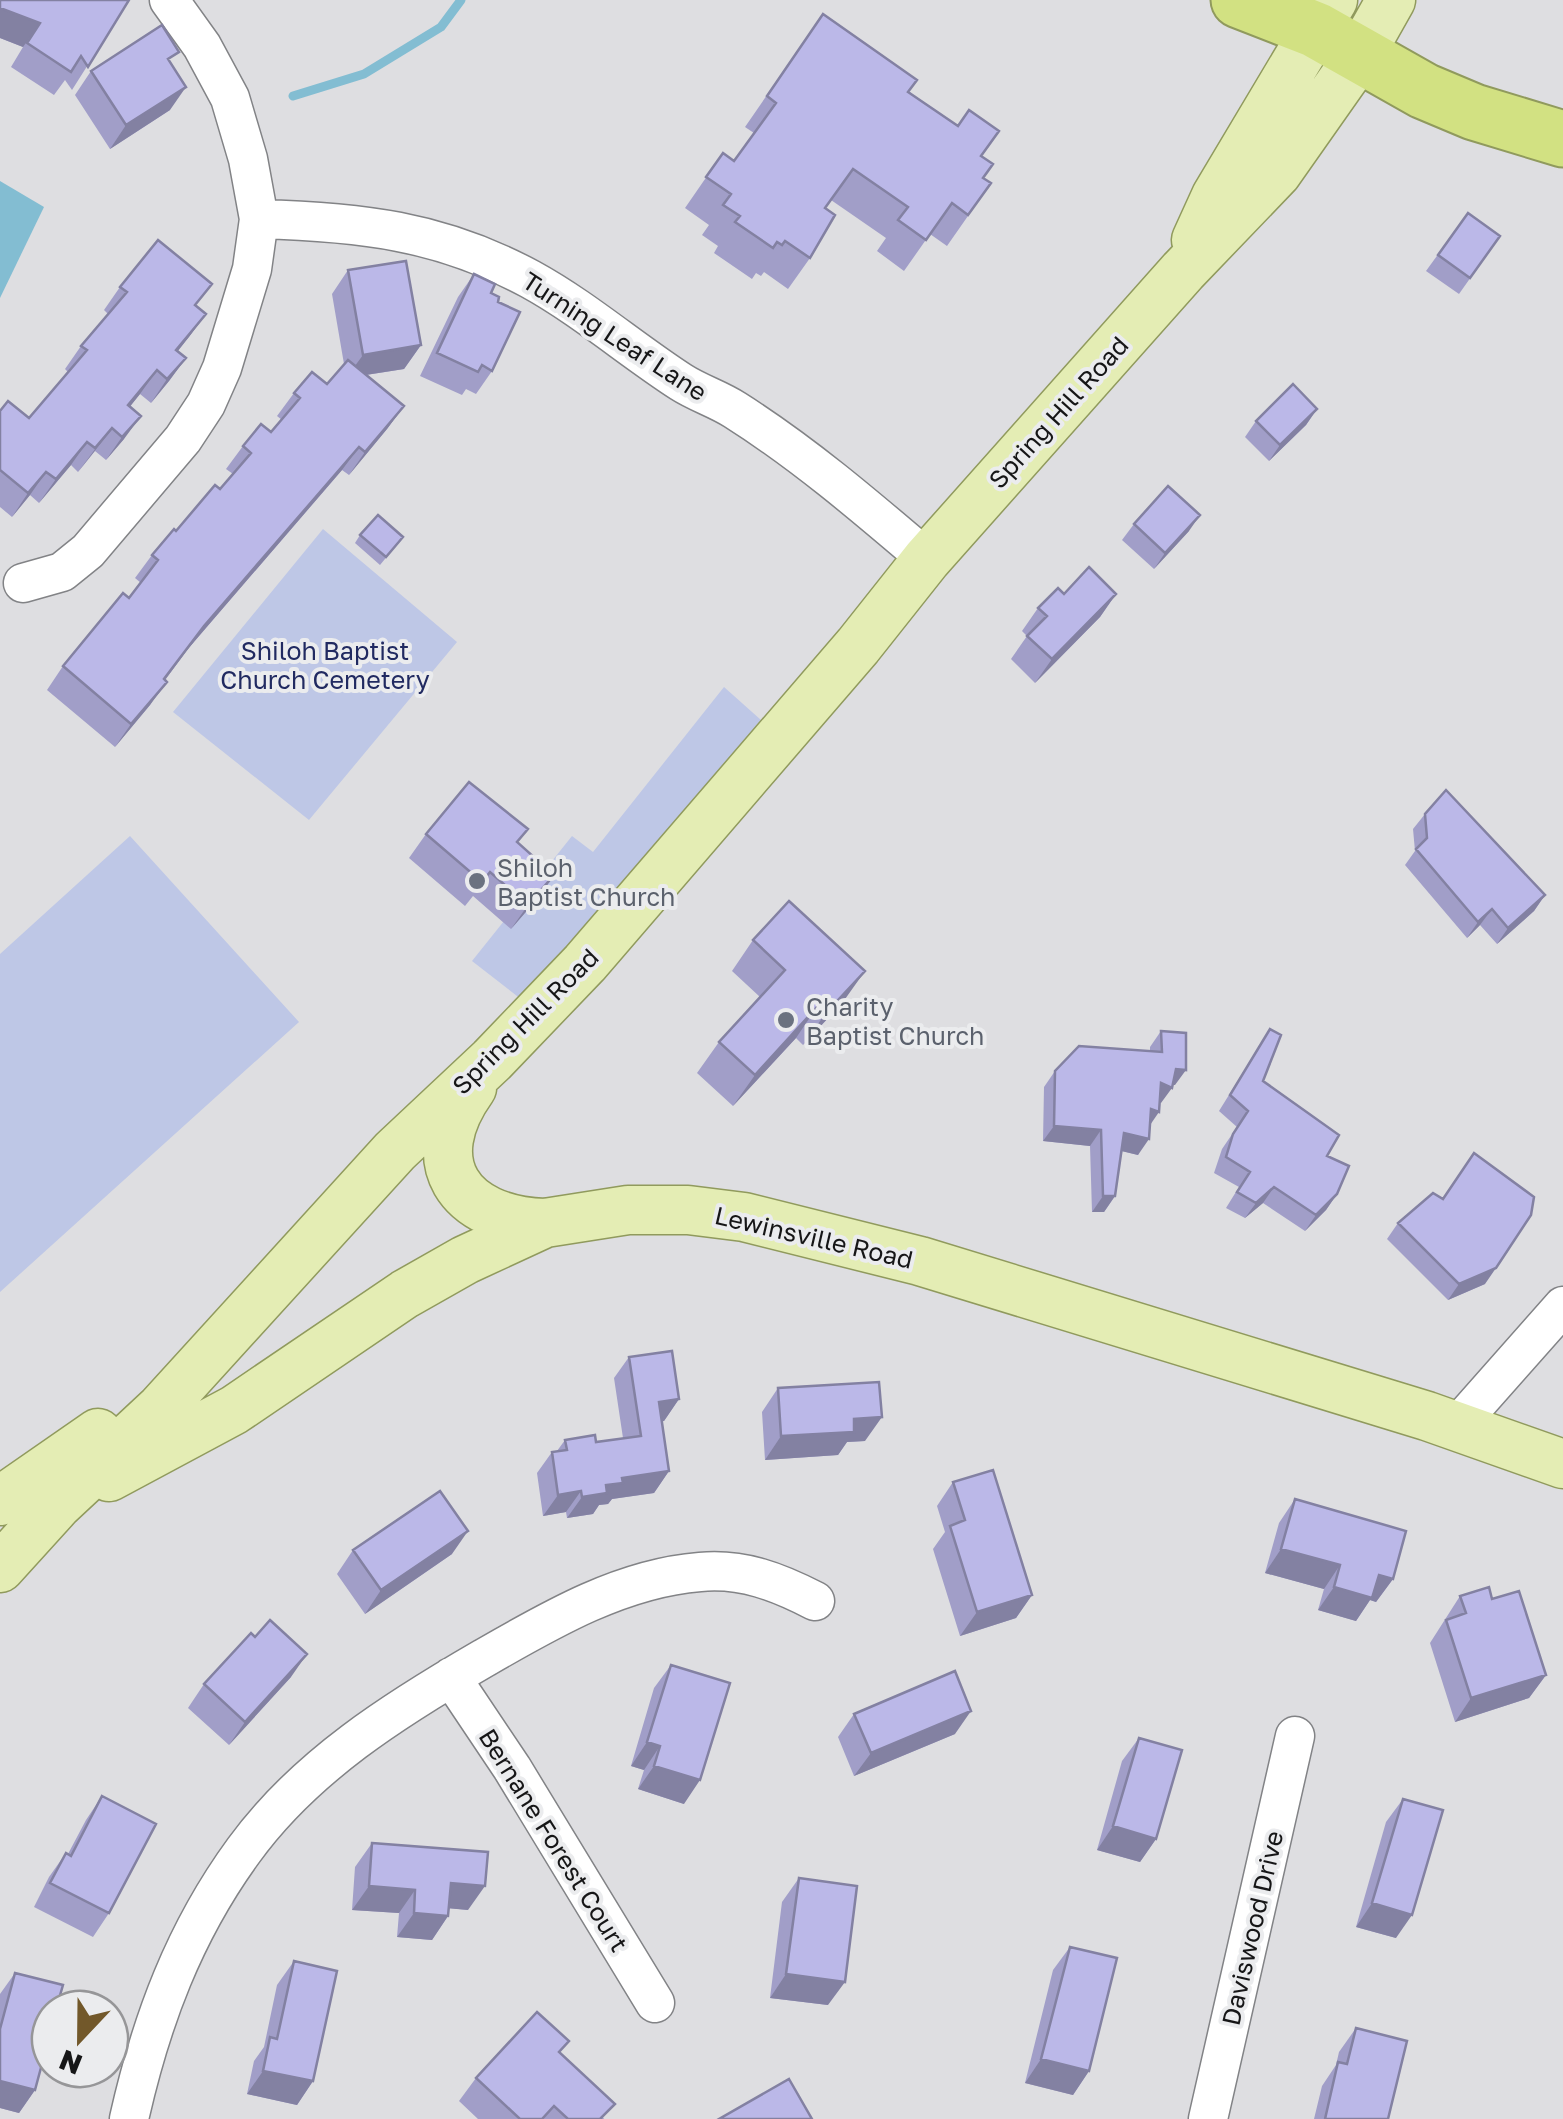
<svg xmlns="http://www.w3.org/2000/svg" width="1563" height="2119" viewBox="0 0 1563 2119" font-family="'Golos Text',sans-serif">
<rect width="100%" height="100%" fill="#dedee1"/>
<path fill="#bec7e6" d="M323 529 457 642 309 820 173 712Z
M724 687 761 720 526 1003 472 961 572 836 593 852Z
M130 836 299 1022 0 1292V954Z"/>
<path fill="#83bdd2" d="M0 181 44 207 0 298Z"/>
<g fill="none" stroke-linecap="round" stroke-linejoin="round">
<path stroke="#83bdd2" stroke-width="9" d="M293 96 364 74 441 27 461 0"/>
<g stroke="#828386" stroke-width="41">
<path id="minor" d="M259 219C359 222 439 230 530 279 583 308 630 349 681 382 698 393 718 399 735 410 803 453 866 507 927 559
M23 583 62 572 88 551 183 439 206 404 222 368 252 269 259 219 248 159 230 98 202 46 169 0
M1456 1427 1563 1306
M451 1677 512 1768 655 2003
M129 2119C151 2021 184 1932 244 1850 305 1766 396 1709 484 1658 550 1620 622 1578 700 1572 743 1568 778 1582 815 1601
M1208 2119 1295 1736"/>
</g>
<g stroke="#909a5d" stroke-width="51">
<path id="major" d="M1196 240 1216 196 1333 0
M472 1088C419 1162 458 1220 545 1223
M109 1477 234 1410 405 1294 465 1260 545 1223 628 1210H688L744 1217 920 1261 1427 1416 1563 1464
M0 1501 98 1433
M0 1568 58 1504 161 1408 395 1151 492 1060 585 963 858 646 927 559 1183 271 1277 173 1360 55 1391 0"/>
</g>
<g stroke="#909a5d" stroke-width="59">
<path id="highway" d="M1239 0 1316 30 1424 91 1474 112 1563 139"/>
</g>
<use href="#minor" stroke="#fff" stroke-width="38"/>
<use href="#major" stroke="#e4edb4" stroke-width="48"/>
<use href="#highway" stroke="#d2e182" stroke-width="55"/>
</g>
<path fill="#a19ec8" d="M129 0 72 90 65 80 54 95 11 67 23 47 0 38Z
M823 14 981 156 983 178 991 183 947 246 930 234 904 271 877 251 886 238 831 200 825 208 810 258 788 289 764 272 761 276 756 273 752 279 714 253 718 246 702 235 709 225 685 208 723 153 734 161 754 133 745 127Z
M171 64 170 110 110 149 75 95 91 71Z
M1468 213 1500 236 1459 294 1426 271Z
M348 270 421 345 404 369 366 375 404 406 387 429 349 475 342 470 187 650 165 680 150 705 115 747 47 690 63 666 129 598 141 583 135 578 152 555 220 489 233 474 226 469 243 446 271 432 282 420 277 416 294 393 327 384 344 364 332 294Z
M474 274 498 302 492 371 476 394 466 389 462 395 420 376 458 297Z
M120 287 196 306 206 314 178 351 186 358 169 381 151 403 140 394 130 406 124 439 106 460 95 451 78 472 71 465 39 503 30 495 12 517 0 507V411L29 418 68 372 65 369 81 346 108 314 104 310Z
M1317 409 1306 425 1269 461 1245 437 1256 421Z
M1134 524 1189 531 1154 569 1122 540Z
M360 535 403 537 380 565 355 543Z
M1064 594H1116L1100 617 1035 683 1011 659 1027 636 1022 631 1038 608Z
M1425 814 1545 895 1534 911 1497 944 1480 925 1467 938 1405 865 1415 851 1413 829Z
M426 834 518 843 554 875 538 898 511 929 473 896 465 906 409 858Z
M753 940 843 1002 803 1045 796 1038 733 1106 697 1073 719 1042 760 997 732 971Z
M1270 1029 1263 1081 1327 1156 1337 1194 1326 1210 1305 1231 1263 1203 1245 1218 1226 1208 1239 1187 1214 1173 1222 1149 1237 1127 1219 1111Z
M1161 1031 1175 1085H1172L1159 1103 1138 1155 1122 1151 1115 1196 1104 1212H1092L1090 1146 1043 1141 1044 1087 1055 1071 1150 1052V1047Z
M1398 1223 1485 1284 1448 1300 1387 1239Z
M629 1357 679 1399 664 1421H662L669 1471 654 1493 612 1499 608 1504 599 1505 593 1514 567 1518 566 1512 543 1516 537 1473 552 1452 557 1451 565 1440 596 1442 623 1438 614 1378Z
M778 1388 865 1441 847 1442 838 1455 765 1460 762 1412Z
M953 1482 1032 1595 1016 1618 960 1636 933 1549 945 1532 937 1506Z
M1295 1499 1393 1579 1376 1602 1370 1600 1356 1621 1318 1610 1324 1589 1265 1573 1279 1523Z
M353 1550 452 1554 365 1614 337 1574Z
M1460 1596 1492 1599 1546 1675 1529 1698 1455 1722 1430 1643Z
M671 1665 684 1804 638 1789 644 1770 631 1766 654 1688Z
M291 1677 229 1745 188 1708 204 1684Z
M854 1714 955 1734 854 1776 838 1737Z
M1139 1738 1156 1839 1140 1862 1097 1850 1122 1761Z
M102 1796 109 1913 93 1937 34 1907 49 1877 66 1853 68 1854 86 1820Z
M1403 1799 1396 1938 1356 1927 1386 1822Z
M372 1843 468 1910 449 1908 448 1916 432 1940 397 1937 399 1913 352 1910 355 1867Z
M799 1878 828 2005 770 1998 782 1902Z
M1070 1947 1089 2071 1073 2095 1025 2083 1053 1970Z
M294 1961 313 2081 297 2105 247 2094 254 2061 264 2047 277 1985Z
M15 1973 35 2090 19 2113 0 2108V1994Z
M1356 2028 1388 2119H1314L1322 2086 1336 2065 1339 2052Z
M560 2053 604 2119H478L459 2101 476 2078Z"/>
<path fill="#8381a2" d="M0 8 40 23 23 47 0 38Z
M186 87 170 110 110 149 126 125Z
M206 314 189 337 160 373 176 350Z
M421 345 404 369 346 378 363 355Z
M186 358 169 381 151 403 167 379Z
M157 370 140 394 78 472 128 405Z
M404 406 387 429 349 475 365 452Z
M1317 409 1306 425 1269 461 1280 445Z
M141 416 124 439 106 460 122 437Z
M87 442 71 465 39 503 56 479Z
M359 447 342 470 187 650 148 703 204 626Z
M46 472 30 495 12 517 28 493Z
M1200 515 1189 531 1154 569 1165 553Z
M1116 594 1100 617 1035 683 1052 659Z
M167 682 150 705 115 747 131 724Z
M554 875 538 898 511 929 528 905Z
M1545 895 1534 911 1497 944 1508 928Z
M1492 909 1480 925 1467 938 1478 922Z
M865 971 843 1002 803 1045 825 1014Z
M817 1007 796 1038 733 1106 755 1075Z
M1176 1069 1186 1070 1175 1085H1166L1172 1088 1161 1103 1150 1099 1161 1083Z
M1151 1109 1159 1112 1148 1128Z
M1054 1126 1101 1130 1090 1146 1043 1141Z
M1124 1133 1149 1139 1138 1155 1113 1149Z
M1274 1187 1263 1203 1245 1218 1256 1203Z
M1337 1194 1326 1210 1305 1231 1316 1215Z
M1103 1196H1115L1104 1212H1092Z
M1496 1268 1485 1284 1448 1300 1459 1284Z
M679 1399 664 1421 644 1424 659 1402Z
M882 1417 865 1441 847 1442 838 1455 765 1460 781 1436 854 1419Z
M669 1471 654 1493 612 1499 608 1504 599 1505 593 1514 567 1518 582 1497 622 1478Z
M581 1491 566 1512 543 1516 558 1495Z
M468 1531 452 1554 365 1614 381 1590Z
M1281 1549 1340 1565 1324 1589 1265 1573Z
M1379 1575 1393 1579 1376 1602 1370 1600 1356 1621 1318 1610 1334 1587Z
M1032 1595 1016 1618 960 1636 977 1612Z
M307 1654 291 1677 229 1745 245 1722Z
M1546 1675 1529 1698 1455 1722 1471 1698Z
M971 1711 955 1734 854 1776 871 1753Z
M647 1742 660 1746 644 1770 631 1766Z
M654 1766 700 1780 684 1804 638 1789Z
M1113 1826 1156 1839 1140 1862 1097 1850Z
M451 1883 485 1886 468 1910 434 1907Z
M369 1886 415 1890 399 1913 352 1910Z
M1372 1903 1412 1915 1396 1938 1356 1927Z
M414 1913 448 1916 432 1940 397 1937Z
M786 1974 845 1982 828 2005 770 1998Z
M1041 2059 1089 2071 1073 2095 1025 2083Z
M263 2071 313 2081 297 2105 247 2094Z
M0 2081 35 2090 19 2113 0 2108Z"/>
<path fill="#bbb8e8" stroke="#8381a2" stroke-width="2.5" d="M0 0H129L88 67 81 56 71 72 27 43 40 23 0 8Z
M823 14 917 80 908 92 958 126 969 110 999 131 981 156 993 164 983 178 991 183 968 215 952 203 926 240 898 220 908 207 853 169 825 208 835 215 810 258 785 241 782 245 777 242 773 248 735 222 740 216 723 205 731 194 706 177 723 153 734 161 776 103 767 96Z
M162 25 179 52 168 59 186 87 126 125 91 71Z
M1468 213 1500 236 1470 278 1438 255Z
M158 240 212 284 195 305 206 314 176 350 186 358 167 379 157 370 128 405 141 416 122 437 112 428 95 448 87 442 56 479 46 472 28 493 0 470V411L8 401 29 418 87 350 81 346 127 292 120 287Z
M406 261 421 345 363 355 348 270Z
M474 274 495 284 491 293 499 297 498 302 520 312 492 371 482 365 478 372 437 353Z
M348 360 404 406 365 452 359 447 204 626 164 679 167 682 131 724 63 666 123 593 129 598 158 560 152 555 174 529 176 531 215 485 220 489 251 453 243 446 261 424 271 432 300 398 294 393 312 372 327 384Z
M1293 384 1317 409 1280 445 1256 421Z
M1168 486 1200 515 1165 553 1134 524Z
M378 515 403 537 386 557 360 535Z
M1089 567 1116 594 1052 659 1027 636 1047 616 1038 608 1058 588 1064 594Z
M469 782 528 829 517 842 554 875 528 905 490 872 482 882 426 834Z
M1446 790 1545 895 1508 928 1492 909 1478 922 1416 849 1427 838 1425 814Z
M789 901 865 971 825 1014 817 1007 755 1075 719 1042 785 970 753 940Z
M1270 1029 1281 1035 1263 1081 1339 1135 1327 1156 1349 1166 1337 1194 1316 1215 1274 1187 1256 1203 1237 1192 1250 1172 1226 1157 1233 1134 1248 1111 1230 1095Z
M1161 1031 1186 1033V1070L1176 1069 1172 1088 1161 1083 1159 1112 1151 1109 1149 1139 1124 1133 1115 1196H1103L1101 1130 1054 1126 1055 1071 1079 1046 1162 1052Z
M1474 1153 1534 1197 1531 1215 1496 1268 1459 1284 1398 1223 1433 1193 1443 1199Z
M672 1351 679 1399 659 1402 669 1471 622 1478 623 1483 606 1485 607 1493 582 1497 581 1491 558 1495 552 1452 567 1450 565 1440 595 1435 596 1442 641 1436 629 1357Z
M879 1382 882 1417 854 1419V1432L781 1436 778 1388Z
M993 1470 1032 1595 977 1612 950 1526 965 1520 953 1482Z
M440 1491 468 1531 381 1590 353 1550Z
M1295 1499 1406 1531 1393 1579 1379 1575 1372 1598 1334 1587 1340 1565 1281 1549Z
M1489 1587 1492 1599 1519 1591 1546 1675 1471 1698 1446 1620 1466 1613 1460 1596Z
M270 1620 307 1654 245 1722 204 1684 251 1633 255 1637Z
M671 1665 730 1683 700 1780 654 1766 660 1746 647 1742Z
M955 1671 971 1711 871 1753 854 1714Z
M1139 1738 1182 1750 1156 1839 1113 1826Z
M102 1796 156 1824 109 1913 50 1883 66 1853 71 1856Z
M1403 1799 1443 1810 1412 1915 1372 1903Z
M372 1843 488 1852 485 1886 451 1883 448 1916 414 1913 415 1890 369 1886Z
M799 1878 857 1886 845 1982 786 1974Z
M1070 1947 1117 1958 1089 2071 1041 2059Z
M294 1961 337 1971 313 2081 263 2071 270 2037 277 2039Z
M15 1973 63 1985 56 2009H50V2034L35 2090 0 2081V2029Z
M537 2012 569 2041 559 2052 615 2104 600 2119H568L554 2106 542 2119H520L476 2078Z
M1356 2028 1407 2041 1388 2119H1325L1338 2062 1347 2064Z
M789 2079 812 2119H719Z"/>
<g fill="#6b7280" stroke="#ebecee" stroke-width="4">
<circle cx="477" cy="881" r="10"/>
<circle cx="786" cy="1020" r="10"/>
</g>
<g text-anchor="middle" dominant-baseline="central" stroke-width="8" stroke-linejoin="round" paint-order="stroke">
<g font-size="25" fill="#161617" stroke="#ebecee">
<text transform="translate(615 336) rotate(33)">Turning Leaf Lane</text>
<text transform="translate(1058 412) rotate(-48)">Spring Hill Road</text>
<text transform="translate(525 1021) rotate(-45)">Spring Hill Road</text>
<text transform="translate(814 1237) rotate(13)">Lewinsville Road</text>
<text transform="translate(554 1840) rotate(58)">Bernane Forest Court</text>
<text transform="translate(1252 1928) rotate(-77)">Daviswood Drive</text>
</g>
<g font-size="25" fill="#212a61" stroke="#ebecee">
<text x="325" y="650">Shiloh Baptist<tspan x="325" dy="29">Church Cemetery</tspan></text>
</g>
<g font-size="25" fill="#5b616d" stroke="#ebecee" text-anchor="start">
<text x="497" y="867">Shiloh<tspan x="497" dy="29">Baptist Church</tspan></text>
<text x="806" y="1006">Charity<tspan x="806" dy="29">Baptist Church</tspan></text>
</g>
</g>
<g transform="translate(80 2039) rotate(202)"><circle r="48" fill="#ebecee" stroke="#969698" stroke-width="2.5"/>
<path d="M0-8L18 38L0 25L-18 38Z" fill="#72582a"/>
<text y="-15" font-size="28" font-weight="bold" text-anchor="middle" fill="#161617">N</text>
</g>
</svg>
